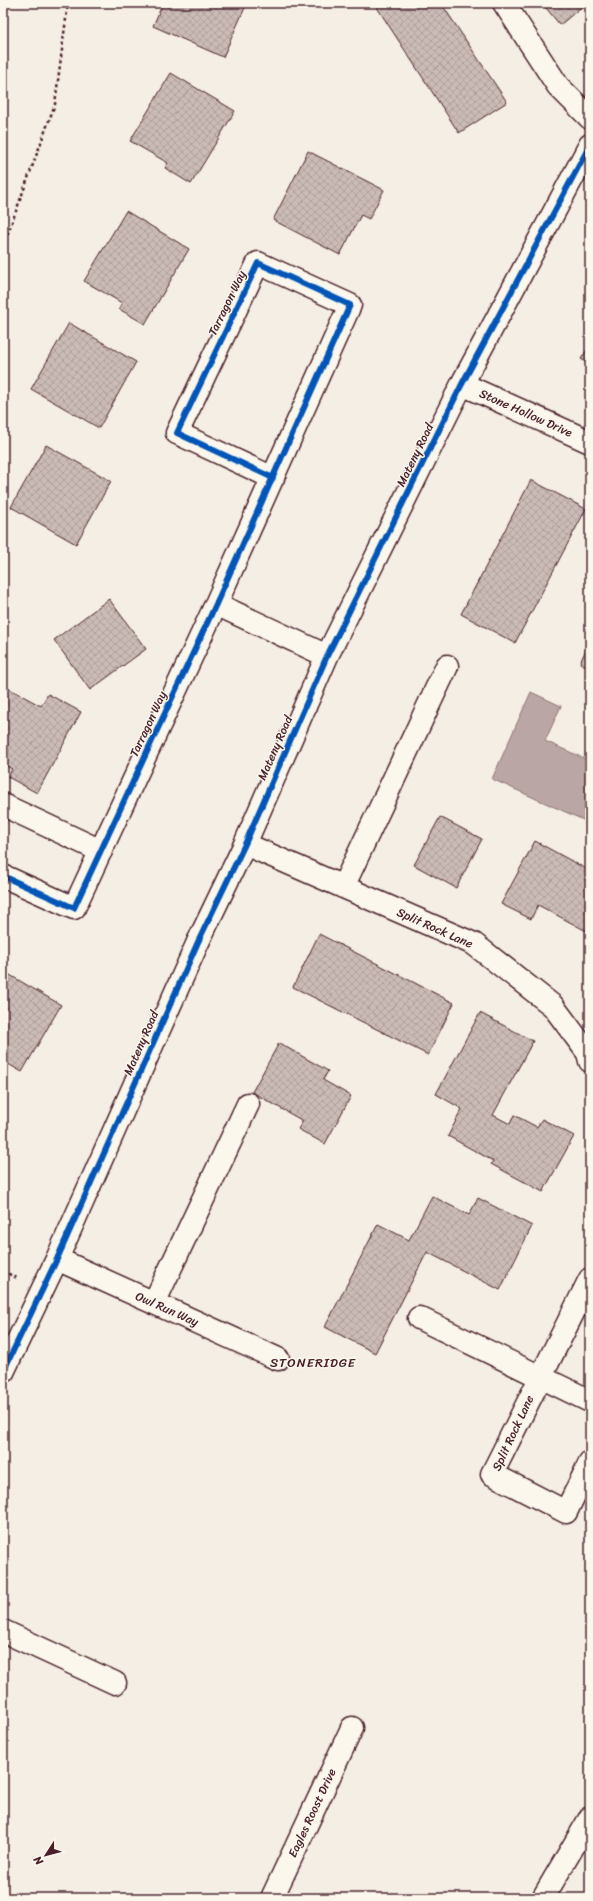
<svg xmlns="http://www.w3.org/2000/svg" width="593" height="1901" viewBox="0 0 593 1901" font-family="Sriracha,sans-serif">
<defs>
<pattern id="building-cross-hatch" width="8" height="8" patternUnits="userSpaceOnUse"><rect width="8" height="8" fill="#cabbb6"/><path d="M0 0l8 8M0 8l8-8" fill="none" stroke="#afa09d"/></pattern>
</defs>
<rect width="100%" height="100%" fill="#f4eee4"/>
<filter id="ink" filterUnits="userSpaceOnUse"><feTurbulence type="fractalNoise" baseFrequency=".025" numOctaves="2"/><feDisplacementMap in="SourceGraphic" scale="8" xChannelSelector="R" yChannelSelector="G"/><feConvolveMatrix kernelMatrix="1 2 1 2 8 2 1 2 1" color-interpolation-filters="sRGB"/></filter>
<g filter="url(#ink)">
<path fill="#baa7a5" stroke="#8d7174" d="M531 692 561 706 545 741 590 761V823L492 779Z"/>
<path fill="url(#building-cross-hatch)" stroke="#4a1f2b" d="M163 3H247L223 57 153 26Z
M374 3H441L507 102 459 133Z
M542 3H586L560 25Z
M171 73 235 111 191 184 165 168 168 163 130 141Z
M308 151 384 190 369 219 361 215 340 255 273 220Z
M126 211 189 249 145 324 119 309 122 303 84 281Z
M69 323 136 362 99 428 31 389Z
M590 345V365L581 359Z
M46 445 111 481 76 544 11 507Z
M531 480 586 509 515 643 461 614Z
M109 599 146 649 90 690 54 640Z
M590 602V612L586 611Z
M590 640V668L580 663Z
M8 688 41 706 48 694 81 712 37 793 8 777 12 769 3 764V698Z
M440 817 482 839 456 888 414 865Z
M535 841 590 871V933L538 905 531 919 501 904Z
M319 934 454 1003 428 1055 293 987Z
M3 971 61 1005 22 1072 3 1061Z
M480 1013 533 1041 493 1115 510 1124 514 1115 537 1127 542 1119 574 1136 543 1192 491 1164 493 1161 448 1136 462 1109 436 1094Z
M279 1043 328 1071 323 1080 351 1096 325 1144 298 1129 303 1121 252 1092Z
M432 1196 469 1215 478 1198 532 1226 500 1290 427 1252 375 1353 325 1327 378 1224 409 1240Z"/>
<g fill="none" stroke-linecap="round" stroke-linejoin="round">
<g stroke="#4a1f2b" stroke-width="25">
<path id="minor" d="M504 3 558 86 590 118
M462 384 590 442
M216 604 327 656
M3 805 101 851
M245 844 474 944 553 1006 588 1053 590 1061
M3 876 74 908 216 604 350 305 258 263 177 433 273 478
M343 887 447 666
M57 1259 278 1359
M590 1279 492 1474 566 1512 590 1462
M154 1303 248 1104
M419 1318 590 1401
M3 1372 57 1259 198 942 245 844 327 656 462 384 590 145
M3 1631 115 1683
M272 1898 352 1728
M543 1898 590 1818"/>
</g>
<path stroke="#4a1f2b" stroke-width="2.5" stroke-dasharray="3 3" stroke-linecap="butt" d="M3 239 8 233 55 104 68 3
M3 1271 19 1279"/>
<use href="#minor" stroke="#fbf7ec" stroke-width="22"/>
<g stroke="#fbf7ec" stroke-width="8">
<path id="cycleway" d="M3 876 74 908 216 604 350 305 258 263 177 433 273 478
M3 1372 57 1259 198 942 245 844 327 656 462 384 590 145"/>
</g>
<use href="#cycleway" stroke="#0057b8" stroke-width="6"/>
</g>
</g>
<g text-anchor="middle" dominant-baseline="central" stroke-width="3" stroke-linejoin="round" paint-order="stroke">
<g font-size="12" fill="#4a1f2b" stroke="#fbf7ec">
<text transform="translate(227 303) rotate(-64)">Tarragon Way</text>
<text transform="translate(526 413) rotate(24)">Stone Hollow Drive</text>
<text transform="translate(415 455) rotate(-64)">Mateny Road</text>
<text transform="translate(148 724) rotate(-65)">Tarragon Way</text>
<text transform="translate(275 748) rotate(-66)">Mateny Road</text>
<text transform="translate(435 928) rotate(24)">Split Rock Lane</text>
<text transform="translate(141 1043) rotate(-66)">Mateny Road</text>
<text transform="translate(167 1309) rotate(24)">Owl Run Way</text>
<text transform="translate(513 1433) rotate(-65)">Split Rock Lane</text>
<text transform="translate(312 1813) rotate(-65)">Eagles Roost Drive</text>
</g>
<g font-size="13" letter-spacing="1" fill="#4a1f2b" stroke="#fbf7ec">
<text x="313" y="1362">STONERIDGE</text>
</g>
</g>
<rect width="593" height="1901" fill="none" stroke="#fbf7ec" stroke-width="16"/>
<rect x="8" y="8" width="577" height="1885" fill="none" stroke="#4a1f2b" stroke-width="1.5" filter="url(#ink)"/>
<g transform="translate(46 1855) rotate(234)" stroke="#fbf7ec" stroke-width="3" paint-order="stroke">
<path d="M0-3L7 15L0 10L-7 15Z" fill="#4a1f2b"/>
<text y="-6" font-size="11" font-weight="bold" text-anchor="middle" fill="#4a1f2b">N</text>
</g>
</svg>
